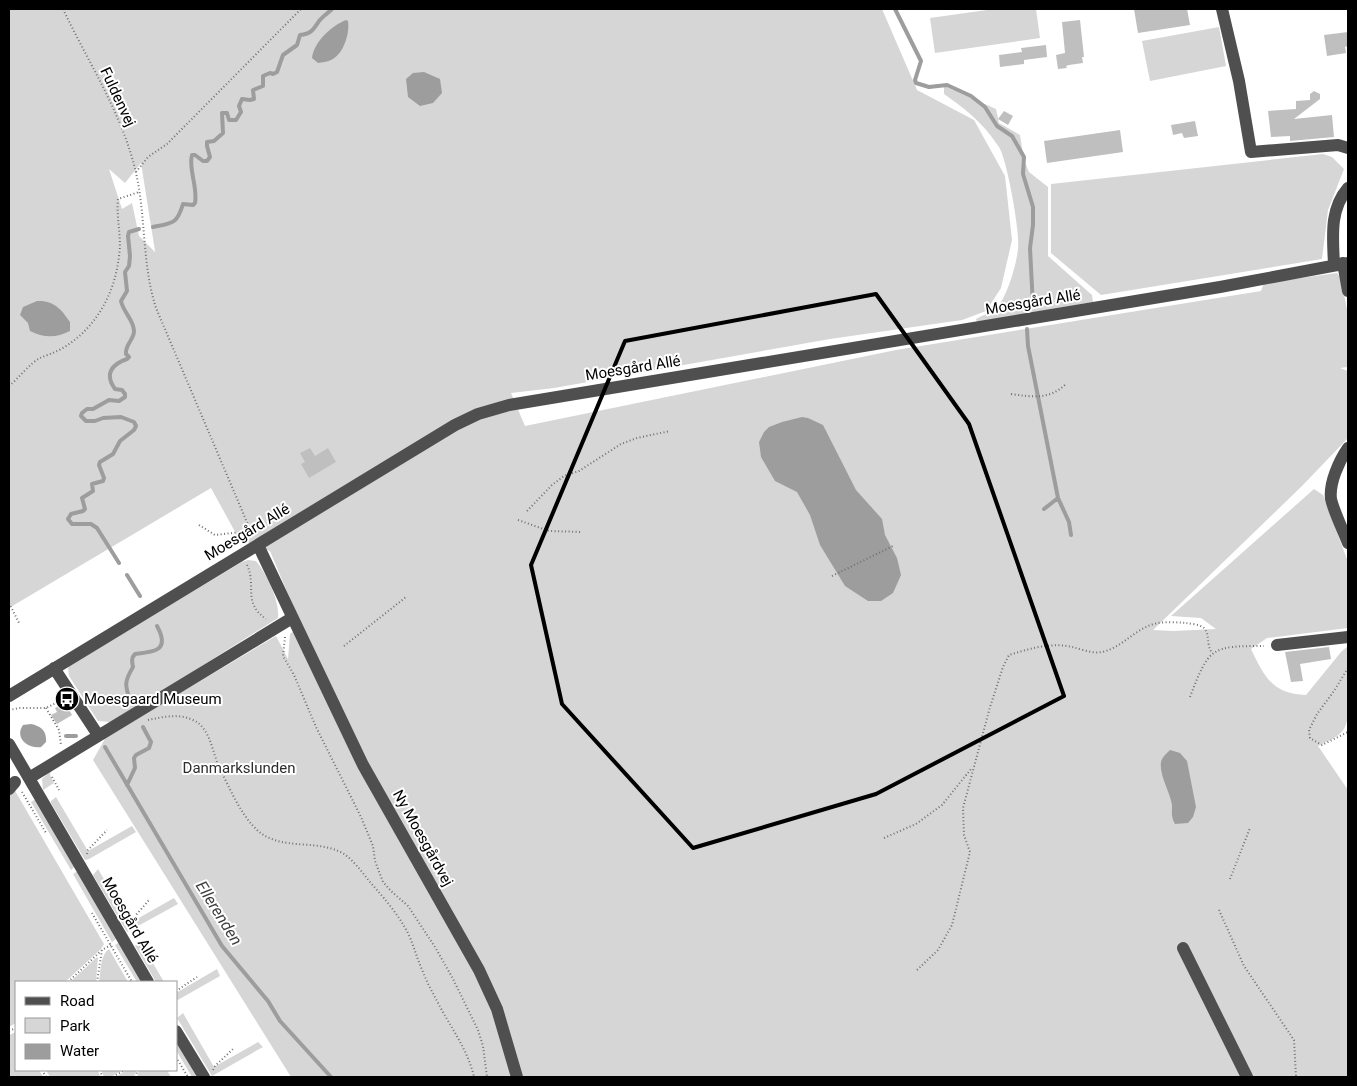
<svg xmlns="http://www.w3.org/2000/svg" width="1357" height="1086" viewBox="0 0 1357 1086" font-family="Roboto,sans-serif">
<rect width="100%" height="100%" fill="#fff"/>
<path fill="#d6d6d6" fill-rule="evenodd" d="M9 9H882L917 90 974 120 1005 176 1012 240 1001 288 986 311 962 320 830 339 554 388 511 393 525 426 896 350 1261 291 1264 283 1337 273 1341 278 1348 315V367L1340 368 1348 371V438L1302 486 1153 630 1173 631 1216 629 1201 618 1171 616 1314 489 1323 495 1348 562V628L1267 638 1251 649C1264 676 1272 694 1306 695L1341 652 1348 646C1348 666 1353 712 1344 729 1339 737 1326 742 1318 746L1348 790V1077H291L93 760 106 737 276 636 288 659 290 634 301 625 270 551 239 539 211 488 9 608ZM141 163 155 251V252L139 236 132 203 122 209 109 169 125 183Z
M994 9H1036L1040 38 935 53 930 18Z
M1219 27 1226 66 1150 81 1142 41Z
M944 86 996 109 999 123 1020 135 1024 160 1029 172 1048 187V256L1092 295 1093 302 977 322 976 319C983 315 994 311 999 305 1008 293 1017 263 1018 248 1020 231 1007 160 999 147 983 123 967 110 944 94Z
M1323 154 1332 157 1344 169 1328 210 1322 259 1101 295 1051 253V184Z
M248 560 256 561C267 574 280 602 278 618L119 718 110 722 98 721 69 676 68 668 70 665 242 562Z
M51 770 50 775 54 783 43 790 42 779Z
M14 789 104 944 101 949 65 982H16V1023L9 1027V793Z
M56 797 88 851 132 826 136 832 89 859 85 860 51 803V801Z
M34 800H36L74 867 71 870 31 802Z
M98 869 130 923 174 898 178 904 127 932 93 875Z
M76 872H78L116 939 112 942 73 874Z
M140 941 164 982H156L135 946Z
M118 943 120 944 143 982H137L115 945Z
M109 949 128 982H99C101 972 100 955 109 949Z
M98 957 96 982H70L96 958Z
M217 969 220 976 176 1001V993Z
M183 1013 214 1067 258 1042 263 1047 212 1076 177 1018Z
M16 1032V1070H39L43 1077H9V1035Z
M176 1040 198 1077H192L176 1050Z
M46 1070H98L100 1077H50Z
M101 1070H122L111 1077H104Z
M127 1070H136L134 1077H116Z
M139 1070H171L168 1072 171 1077H137Z"/>
<path fill="#9d9d9d" d="M346 20 348 21C350 34 343 55 331 60 327 62 322 62 318 63L312 58C314 42 331 26 346 20Z
M424 72 440 79 442 93 433 103 420 106 408 97 406 79 413 73Z
M37 301C54 300 62 310 70 322V331C56 338 44 338 30 331L28 323 20 315 23 307Z
M802 417 808 418 823 425 856 490 882 519 885 535 897 558 901 575 893 593 881 601H868L845 586 820 545 810 515 797 492 775 481 761 457 759 442 764 432 769 427 782 422Z
M31 724C41 726 47 731 46 742L41 747C28 749 14 738 23 725Z
M1170 750 1180 753 1187 761 1196 807 1193 817 1188 823 1175 824C1171 817 1172 813 1172 805 1170 792 1159 775 1161 762 1162 757 1167 753 1170 750Z"/>
<g fill="none" stroke-linecap="round" stroke-linejoin="round">
<path stroke="#9d9d9d" stroke-width="4" d="M895 9 921 61 915 80 916 83 929 87 947 85 971 96 985 107 997 126 1012 136 1024 157 1023 174 1033 207V225L1030 248 1033 306
M153 227C173 223 177 224 183 204L193 205 195 203C198 187 188 168 192 155H195L203 161H207L210 157 207 146V142L214 141 223 133 222 113H227L229 120H236L241 112 239 106 242 99 250 100 254 99 253 90 263 86V76L270 73 273 74 277 72 283 55 297 45 300 35C311 34 313 30 319 21 323 16 328 13 332 9
M1027 329 1028 346 1058 498 1069 522 1071 535
M1044 509 1058 498
M119 563 97 528 91 524H72L68 519 71 514 83 511 85 509 82 498 93 491 92 484 103 481 104 478 99 465 100 462 113 454 120 441 134 430 136 426 134 422 121 417 103 418 95 421H86L81 416 82 413 87 409H93L109 400 119 401 125 397V394L122 390 115 389C104 374 112 364 127 359L129 357 126 354C125 344 134 340 134 331 134 320 123 312 121 301L127 291 125 272 129 266 130 256 128 236 129 232 139 229
M127 575 140 596
M130 701C125 685 124 682 133 667 132 662 131 658 135 654 156 652 170 650 157 626
M66 736H76
M105 747 222 946 268 1001 280 1021 331 1077
M127 785 135 768 134 758 136 755 149 748 151 742 143 727"/>
</g>
<path fill="#bfbfbf" d="M1134 9H1187L1190 25 1138 33Z
M1080 20 1084 57H1082L1083 63 1069 65 1066 66 1067 68 1058 69 1056 55 1065 53 1062 22Z
M1348 32V46L1345 47 1346 53 1327 56 1324 35Z
M1046 45 1047 57 1024 60V64L1000 67 999 55 1022 52 1021 48Z
M1314 91 1320 94V99L1294 119 1332 115 1334 137 1290 141V136L1271 137 1268 111 1296 109V101L1310 100V94Z
M1004 111 1013 116 1008 125 998 119Z
M1195 121 1198 136 1184 138 1182 133 1173 135 1171 125Z
M1120 130 1123 152 1047 163 1044 141Z
M310 448 315 456 328 448 336 462 309 478 301 464 305 462 300 453Z
M1329 647 1331 659 1300 664 1303 681 1291 682 1285 652Z
M65 702 72 715 57 724 51 715 57 712 55 708Z"/>
<g fill="none" stroke-linecap="round" stroke-linejoin="round">
<path stroke="#717171" stroke-width="2" stroke-dasharray="1 2.5" stroke-linecap="butt" d="M63 9C88 62 123 115 136 173 146 217 142 265 156 308L252 534
M136 172 148 157 167 144 301 9
M9 386C19 378 29 364 40 358 47 355 54 353 61 349 95 330 115 294 119 256 122 237 116 218 118 199L139 192
M1011 394C1033 397 1049 400 1066 384
M527 511 552 485 564 476 579 471 621 444 637 438 670 431
M518 520 549 531 582 532
M199 525 215 535 250 531
M247 565C257 586 242 602 266 619
M832 576 893 546
M9 603 19 623
M285 637 283 656 294 675 316 727 361 817 373 846 375 861 383 882 391 891 408 906 435 947 452 977 478 1030 483 1046 487 1077
M344 646 406 597
M1348 668 1334 691 1317 714 1309 730 1310 738 1322 745 1348 732
M1190 697C1209 647 1211 646 1264 646
M46 708 59 730 61 745
M9 710 20 708H46L62 700
M148 720C163 717 178 713 193 720 211 728 212 753 220 769 230 789 241 815 257 830 281 852 318 838 344 854 354 861 362 872 370 882 384 898 398 914 408 933 414 946 417 959 423 972 427 983 433 993 438 1003 451 1028 468 1050 474 1077
M52 777 59 790
M22 792 46 833
M884 838 916 824 942 805 971 769
M87 854 88 850 107 830
M1230 879 1250 828
M1219 910 1244 966 1294 1040 1296 1076
M92 913 132 982
M129 926 130 922 149 900
M917 970 938 950 952 925 970 852 964 835 963 808 990 707 1003 667 1009 655C1029 649 1050 642 1072 647 1081 649 1092 654 1102 652 1120 648 1132 633 1148 626 1159 621 1174 622 1186 623 1191 624 1199 624 1204 628 1210 634 1206 644 1212 653
M68 982 102 950 111 945
M97 982 102 950
M176 991 197 977
M9 1031 16 1028
M176 1057 188 1077
M42 1070 46 1077
M100 1070 102 1077
M213 1070 215 1066 233 1049
M113 1077 125 1070
M136 1077 137 1070"/>
<path stroke="#4f4f4f" stroke-width="12" d="M1222 9 1239 81 1251 152 1338 145 1348 148
M1343 263 1348 291
M1334 265C1333 238 1329 210 1348 188
M1348 448C1339 461 1329 483 1331 499 1334 512 1343 530 1348 543
M258 545 363 765 479 970 497 1009 517 1077
M1277 645 1348 637
M54 668 98 735
M9 696 455 425 478 414 509 405 1220 287 1348 263
M9 744 148 982
M29 778 292 618
M9 789 15 782
M1183 948 1247 1077
M176 1031 204 1077"/>
</g>
<path fill="none" stroke="#000" stroke-width="4" stroke-linejoin="round" d="M876 294 969 424 1064 696 876 794 693 848 562 704 531 565 625 341Z"/>
<defs>
<g id="bus-disc" transform="scale(1.25)"><circle r="9.5" fill="#000" stroke="#fff"/><path d="M-5-6H5V4H4V6H2V4H-2V6H-4V4H-5ZM-3.5-4V0h7V-4ZM-3.5 1.2v1.5H-2V1.2ZM2 1.2v1.5H3.5V1.2Z" fill="#fff"/></g>
</defs>
<g fill-rule="evenodd">
<use href="#bus-disc" x="67" y="699"/>
</g>
<g text-anchor="middle" dominant-baseline="central" stroke-width="4" stroke-linejoin="round" paint-order="stroke">
<g font-size="15" fill="#000" stroke="#fff">
<text transform="translate(118 97) rotate(65)">Fuldenvej</text>
<text transform="translate(1033 302) rotate(-9)">Moesgård Allé</text>
<text transform="translate(633 368) rotate(-9)">Moesgård Allé</text>
<text transform="translate(247 532) rotate(-31)">Moesgård Allé</text>
<text transform="translate(423 838) rotate(61)">Ny Moesgårdvej</text>
<text transform="translate(130 920) rotate(60)">Moesgård Allé</text>
</g>
<g font-size="15" fill="#000" stroke="#fff" text-anchor="start">
<text x="84" y="699">Moesgaard Museum</text>
</g>
<g font-size="15" fill="#2d2d2d" stroke="#fff">
<text x="239" y="768">Danmarkslunden</text>
</g>
<g font-size="16" font-style="italic" fill="#3e3e3e" stroke="#fff">
<text transform="translate(219 913) rotate(58)">Ellerenden</text>
</g>
</g>
<rect width="1357" height="1086" fill="none" stroke="#000000" stroke-width="20"/>
<rect x="15" y="981" width="162" height="90" fill="#ffffff" stroke="#999999"/>
<rect x="25" y="997" width="25" height="8" fill="#4f4f4f" stroke="#999999"/>
<text x="60" y="1006" font-size="15" fill="#000000">Road</text>
<rect x="25" y="1018" width="25" height="15" fill="#d6d6d6" stroke="#999999"/>
<text x="60" y="1031" font-size="15" fill="#000000">Park</text>
<rect x="25" y="1044" width="25" height="15" fill="#9d9d9d" stroke="#999999"/>
<text x="60" y="1056" font-size="15" fill="#000000">Water</text>
</svg>
